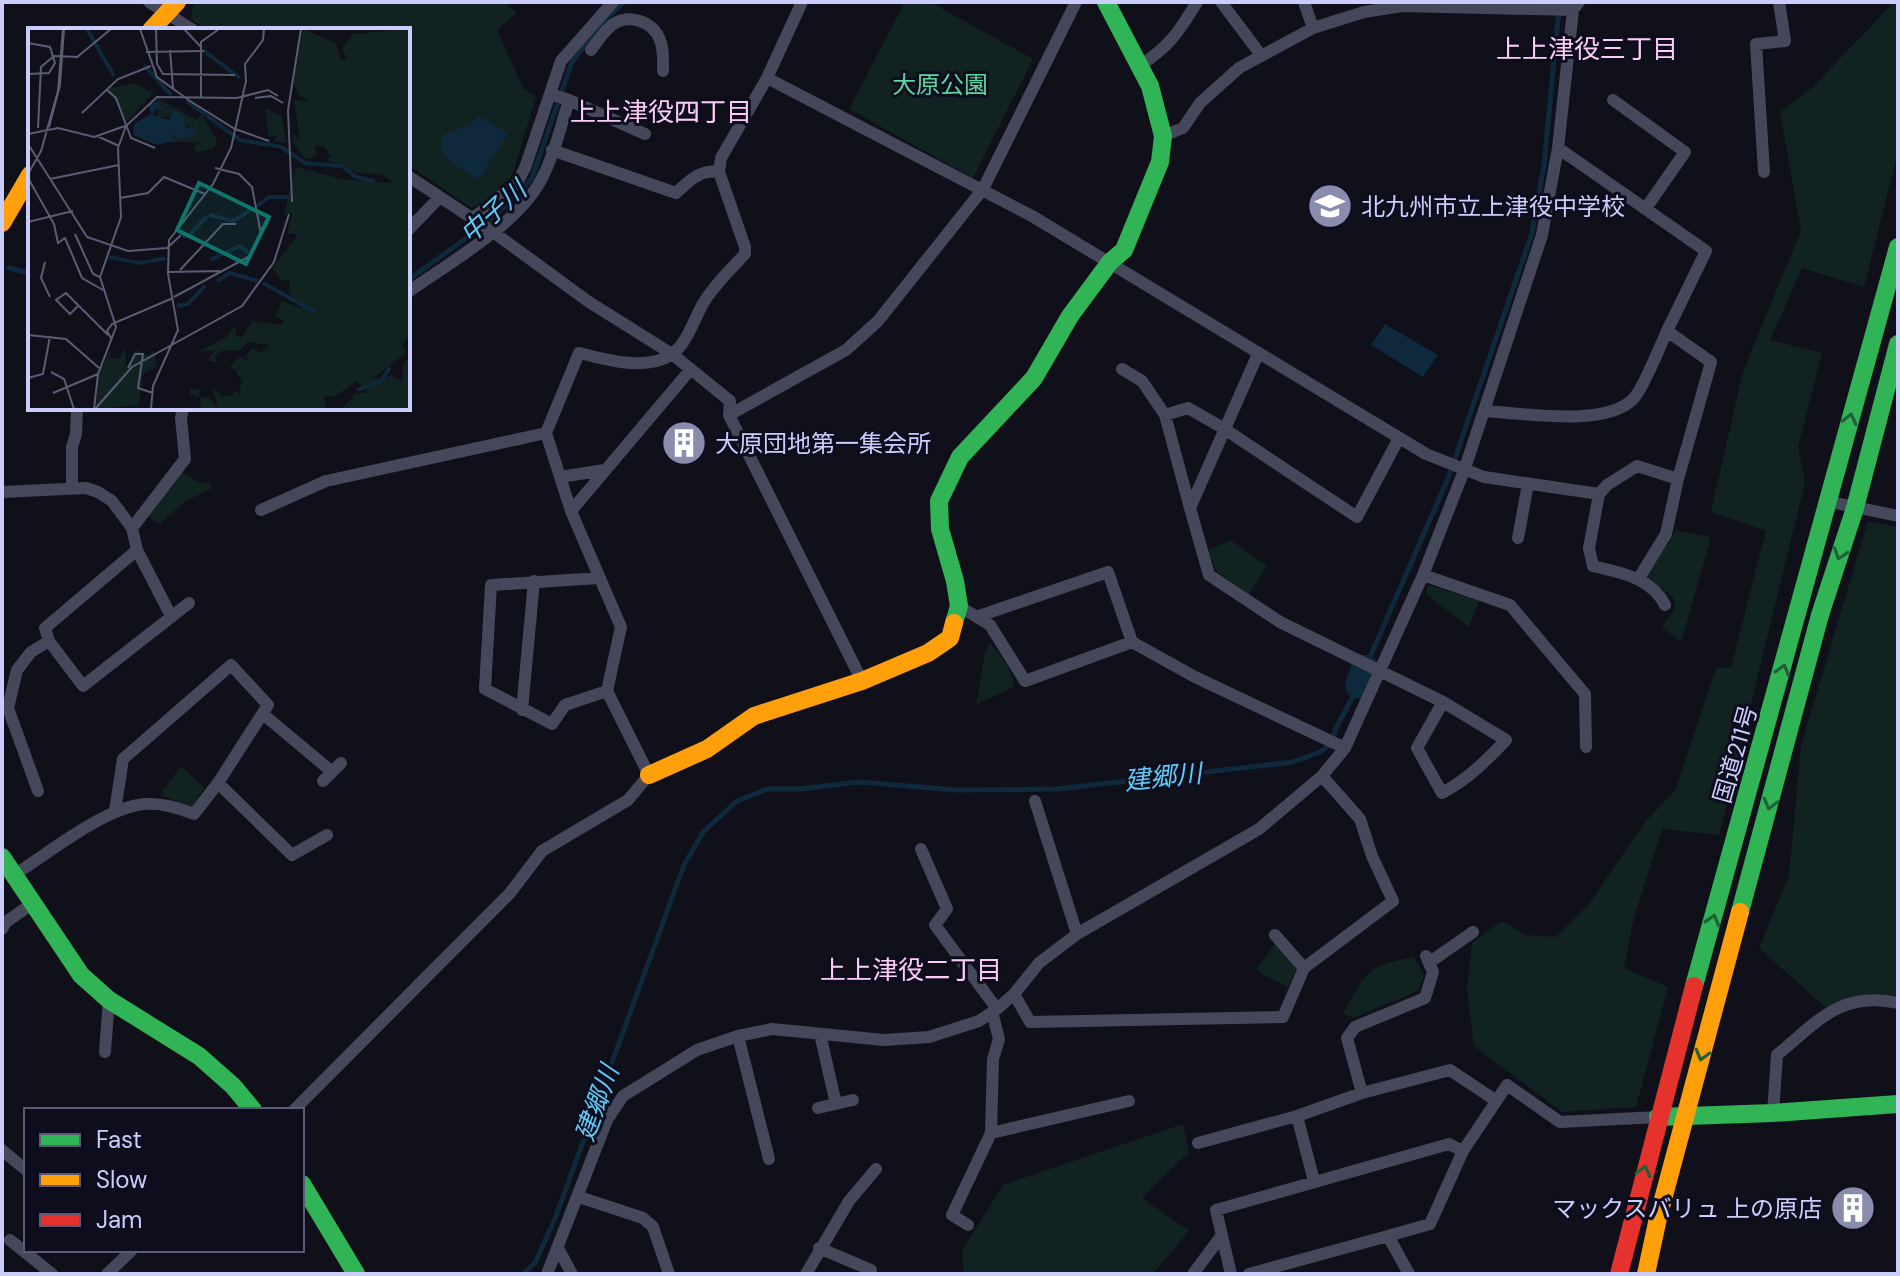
<svg xmlns="http://www.w3.org/2000/svg" width="1900" height="1276" viewBox="0 0 1900 1276" font-family="'DM Sans','Noto Sans JP',sans-serif">
<rect width="100%" height="100%" fill="#10101a"/>
<path fill="#102321" d="M194 2H503L517 13 497 30 523 88 536 97 512 176 490 198 472 208 408 165V30H207L191 19Z
M905 2H930L1033 59 973 178 849 109Z
M1894 2H1898V151L1864 287 1802 268 1770 340 1822 353 1798 447 1805 482 1719 835 1662 829 1634 917 1624 968 1668 987 1636 1107 1562 1112 1474 1046 1467 990 1472 943 1502 921 1526 935 1556 937 1589 904 1645 822 1675 791 1716 668 1731 667 1766 531 1711 512 1743 371 1801 231 1780 112 1813 87Z
M182 472 202 484 209 482 212 488 184 502 160 524 145 515Z
M1868 521 1898 527V998C1869 990 1852 995 1826 1008L1759 948 1789 876 1801 746Z
M1675 530 1711 537 1681 642 1662 627 1675 608 1673 597 1645 576 1672 538Z
M1231 540 1267 566 1249 594 1216 571 1208 550Z
M1428 585 1479 601 1469 627 1426 594Z
M990 643 1008 666 1015 686 976 705 985 652Z
M181 766 204 788 192 807 160 795Z
M1275 943 1297 967 1288 987 1262 974 1257 969Z
M1414 957 1424 976 1418 991 1353 1018 1343 1013C1367 972 1366 966 1414 957Z
M1183 1124 1189 1152 1142 1198 1189 1231 1153 1274H964L962 1250 1003 1185Z"/>
<path fill="#0e283c" d="M479 116 508 133 479 180C461 168 433 158 444 134L469 125Z
M1385 324 1438 355 1423 377 1371 345Z"/>
<g fill="none" stroke-linecap="round" stroke-linejoin="round">
<path stroke="#0e283c" stroke-width="5" d="M9 268 30 273
M408 280C450 249 499 219 532 178L572 62 603 22 624 2
M1367 664 1449 476 1532 233 1544 165 1558 19 1562 2
M523 1274 535 1263 556 1216 684 865 703 832 737 801 767 789H800L858 782 957 790 1057 789 1293 762 1320 752 1331 744 1336 728 1359 685"/>
<path stroke="#0e283c" stroke-width="28" d="M1359 685 1365 669"/>
<path stroke="#45485a" stroke-width="12" d="M149 2 193 30
M1221 2 1261 55
M1304 2 1313 28
M591 50C597 42 604 31 612 25 628 13 653 21 660 40 664 50 663 61 663 71
M1139 66C1169 47 1179 32 1197 2
M767 78 1032 216 1426 454 1484 477 1599 494 1607 485 1637 466 1678 479 1666 534 1639 578
M550 94 569 100 645 134
M1613 100 1685 152 1646 208
M1163 136 1183 128 1200 103 1239 68 1313 28 1364 12 1402 6 1573 10
M1558 148 1706 251 1667 331 1711 362 1678 479
M552 150 676 193C689 181 700 169 719 172
M1764 172 1756 44 1785 41 1779 2
M408 176 493 232 589 302 672 354 730 401 729 415 862 681
M472 219 517 183 525 168 561 61 613 2
M408 230 439 198
M408 292C449 263 522 222 543 176 555 153 561 125 569 100
M1258 354 1190 508 1209 575 1280 622 1443 702 1506 740C1486 761 1468 779 1442 793L1417 748 1443 702
M1122 369 1142 381 1165 415
M1485 411C1522 413 1608 428 1634 398 1644 387 1660 346 1667 331
M729 415 846 350 878 321 983 189 1076 2
M560 477 605 470
M72 488V447L76 434 77 408
M2 492 86 488 98 492 112 501 132 528 137 550 171 616
M1599 494 1589 548 1593 566C1621 573 1651 577 1665 605
M1831 502 1898 516
M1190 508 1165 415 1188 408 1223 428 1357 517 1399 438
M261 510 326 481 546 433
M571 511 546 433 579 353C606 360 646 371 671 355 688 343 694 318 704 302 715 284 731 269 745 254V247L719 172 721 158 767 78 802 2
M132 528 185 459 181 418 183 408
M1518 538 1528 484
M137 550 45 628 49 641 83 686 189 603
M1423 575 1510 605 1585 694 1586 747
M599 578 491 585 485 689 552 724 565 705 607 691
M959 606 990 625 1025 681 1132 642 1195 677 1345 748
M979 616 1108 572 1132 642
M522 710 534 581
M263 714 331 771
M323 781 341 763
M38 791 8 708 17 670 31 652 49 641
M1035 801 1077 934
M115 811 123 759 231 665 268 705 218 783
M921 849 947 909 935 925 997 1009
M14 875C49 853 105 807 145 804 163 803 178 808 194 814L218 783 292 855 327 835
M2 929 6 922 33 903
M1275 935 1304 968
M1430 962 1473 932
M1014 994 1030 1022 1283 1017 1304 968 1393 901 1372 856 1360 819 1322 776
M992 1012 999 1039 993 1059 991 1133 1129 1101
M820 1034 836 1104
M738 1036 769 1159
M105 1052 109 1000
M1362 1093 1347 1038 1355 1027 1425 998 1433 972 1426 956
M818 1108 853 1100
M294 1110 510 893 542 851 628 800 649 775 607 691 621 627 571 511 691 369
M1773 1113 1777 1055C1817 1022 1841 990 1898 1003
M1297 1116 1362 1093 1450 1070 1495 1100
M1198 1143 1297 1116 1314 1181
M2 1150 26 1170
M579 1197 643 1218 653 1227 669 1274
M968 1225 952 1215 991 1133
M10 1240 52 1274
M558 1248 572 1274
M819 1248 871 1270
M107 1274 132 1250
M547 1274 607 1120 623 1096 697 1050 738 1036 772 1029 884 1040 929 1037 979 1021 997 1009 1014 994 1039 963 1077 934 1259 829 1322 776 1345 748 1423 575 1465 468 1542 235 1558 148 1573 10 1579 2
M806 1274 849 1201 876 1169
M1193 1274 1222 1235
M1231 1274 1216 1210 1449 1144 1463 1151
M1249 1274 1388 1236
M1409 1274 1388 1236 1430 1224 1463 1151 1507 1085 1560 1122 1658 1117"/>
<path stroke="#30b455" stroke-width="18" d="M954 623 959 606 955 581 940 529 939 501 960 457 1034 378 1070 316 1110 262 1124 250 1160 162 1163 136 1150 86 1106 2
M2 857 81 975 109 1000 199 1056 233 1086 253 1110
M1740 912 1820 615 1855 508 1898 344
M1694 986 1898 247
M1658 1117 1773 1113 1898 1104
M302 1184 356 1274"/>
<path stroke="#ff9f0a" stroke-width="18" d="M151 30 177 2
M2 223 30 175
M649 775 707 749 754 716 862 681 928 653 950 638 954 623
M1646 1274 1658 1218 1740 912"/>
<path stroke="#e5322d" stroke-width="18" d="M1619 1274 1694 986"/>
</g>
<defs><path id="oneway-chevron" d="M-2-3.5L2.5 0L-2 3.5" fill="none" stroke-width="1.6" stroke-linecap="round" stroke-linejoin="round" transform="scale(2)"/></defs>
<g stroke="#1e6039">
<use href="#oneway-chevron" transform="translate(1850 419) rotate(-77)"/>
<use href="#oneway-chevron" transform="translate(1840 554) rotate(108)"/>
<use href="#oneway-chevron" transform="translate(1783 670) rotate(-74)"/>
<use href="#oneway-chevron" transform="translate(1770 804) rotate(105)"/>
<use href="#oneway-chevron" transform="translate(1713 920) rotate(-74)"/>
<use href="#oneway-chevron" transform="translate(1702 1055) rotate(105)"/>
<use href="#oneway-chevron" transform="translate(1644 1171) rotate(-75)"/>
</g>
<defs>
<g id="school-disc" transform="scale(2.3)"><circle r="9.5" fill="#8a8cad" stroke="#0d0d1d"/><path d="M0-5L7-2L0 1L-7-2ZM-4 1L0 2.5L4 1V4Q0 6-4 4Z" fill="#fff"/></g>
<g id="building-disc" transform="scale(2.3)"><circle r="9.5" fill="#8a8cad" stroke="#0d0d1d"/><path d="M-4-6H4V6H1V3H-1V6H-4ZM-2.5-4.3h1.7v1.8h-1.7ZM.8-4.3h1.7v1.8H.8ZM-2.5-1h1.7V.8h-1.7ZM.8-1h1.7V.8H.8Z" fill="#fff"/></g>
</defs>
<g fill-rule="evenodd">
<use href="#school-disc" x="1330" y="206"/>
<use href="#building-disc" x="684" y="443"/>
<use href="#building-disc" x="1853" y="1208"/>
</g>
<g text-anchor="middle" dominant-baseline="central" stroke-width="6" stroke-linejoin="round" paint-order="stroke">
<g font-size="24" fill="#5cd7a3" stroke="#0d0d1d">
<text x="940" y="84">大原公園</text>
</g>
<g font-size="24" fill="#cbcefc" stroke="#0d0d1d" text-anchor="start">
<text x="1361" y="206">北九州市立上津役中学校</text>
<text x="715" y="443">大原団地第一集会所</text>
<text x="1822" y="1208" text-anchor="end">マックスバリュ 上の原店</text>
</g>
<g font-size="24" fill="#cbcefc" stroke="#0d0d1d">
<text transform="translate(1735 754) rotate(-74)">国道211号</text>
</g>
<g font-size="26" fill="#fccdf4" stroke="#0d0d1d">
<text x="1587" y="49">上上津役三丁目</text>
<text x="661" y="112">上上津役四丁目</text>
<text x="911" y="970">上上津役二丁目</text>
</g>
<g font-size="26" font-style="italic" fill="#5fcbf7" stroke="#0d0d1d">
<text transform="translate(493 212) rotate(-42)">中子川</text>
<text transform="translate(1163 777) rotate(-6)">建郷川</text>
<text transform="translate(597 1103) rotate(-70)">建郷川</text>
</g>
</g>
<g transform="translate(28 28)">
<rect width="382" height="382" fill="#10101a"/>
<path d="M275 1 308 15 313 32 319 30 314 21 325 6 382 1V307L375 316 378 325 344 351 364 348 374 354 375 338 382 328V381H314L327 366 340 364 329 353 306 369 296 368 298 381H173L172 369 162 366V361H171V368L182 370 190 381 184 358 194 368 206 367 205 362 211 366 214 352 208 345 214 335 208 343 202 339 210 329 223 333 218 329 224 320 232 325 242 317 219 314 213 322 193 323 186 328 190 335 180 332 186 323H172L197 310 207 297 208 307 214 309 224 293 254 297 256 292 247 289 254 273 275 281 261 264 262 253 253 252 244 240 267 211 268 206H259L264 185 256 187 268 139 313 151 365 155 354 146 330 145 297 131 303 129 296 119 287 118 289 128 278 132 265 115 264 104 272 112 266 72 283 73 272 68 265 55ZM105 55 122 63 129 60 99 94 80 61ZM131 71 168 92 174 86 189 113 186 120 170 124 164 120 172 114H141L146 113 143 106 151 111 167 103 156 95 149 97 157 93 153 87 130 90V80L136 83 129 73 102 99ZM237 80 254 88 258 115 246 113 250 107 241 109ZM97 320 98 341 108 322 119 327 126 323 129 338 115 346 111 377 68 381 71 345 82 322V330L91 331Z" fill="#102321"/>
<path d="M129 73 136 83 130 80 124 87 141 92 145 82 147 81 155 82 157 79 155 82H145L155 88 158 99 164 101 171 93 166 106 151 111 144 106 146 113 129 117 105 107 107 95 123 86 121 77Z" fill="#0e283c"/>
<path fill="none" stroke="#0e283c" stroke-width="4" d="M59 1 86 48M175 22 212 50M116 37 143 67M159 73 212 112 253 119 277 135 314 138 328 149 347 153M229 178 241 169H261M181 187 205 193 226 180M155 208H161L179 188M81 229 112 235 138 230M182 232 212 218 221 225M189 253 202 245 230 253M235 255 287 284M149 278 160 276 177 258M329 362 353 353 362 339"/>
<path fill="none" stroke="#5b5c74" stroke-width="2" d="M112 1 129 49 162 73M128 1 129 36 135 46 207 47M156 1 173 19M0 15 22 19 27 35 21 45 0 46M142 22 145 60M118 24 176 23M48 30 83 1M79 62 88 70 103 110 127 120M173 69V14L191 1M227 70 243 68 255 75M162 73 207 101 241 113M54 85 90 51 123 38M21 99 32 57 36 1M10 100 13 39 26 28 50 29M0 106 30 100 66 109 97 98M69 108 91 118M0 116 59 209 100 223 139 220 153 207M0 146 13 123 30 63 35 1M0 150 26 196 30 215 37 210 54 250 75 262M22 151 91 137M92 170 120 165 136 149 177 166M264 174 260 82 273 1M0 194 45 183M47 206 65 246 72 249M17 234 13 250 22 269M152 242 195 196H208M141 244 192 243M146 269 222 228 233 206 224 159 211 146 187 140M50 278 42 286 28 272 38 265 80 307M0 307 38 311 71 340M84 312 79 303 84 296 145 270M100 340 107 326H115L110 360 125 365M23 344 36 351 46 381M0 350 15 346 22 308M25 365 70 346M66 381 70 346 88 299 72 249 93 189 90 120 98 98 129 69 209 70 240 62 250 68M67 381 104 339 214 278 246 234 261 186M93 381H121M123 381 125 358 150 302 140 246 141 212 185 156 203 120 218 53 217 36 235 12 236 1"/>
<path fill="#0f766e" fill-opacity="0.15" stroke="#0f766e" stroke-width="4" d="M171 155 241 189 218 236 149 202Z"/>
<rect width="382" height="382" fill="none" stroke="#cbcefc" stroke-width="4"/>
</g>
<rect width="1900" height="1276" fill="none" stroke="#cbcefc" stroke-width="8"/>
<rect x="24" y="1108" width="280" height="144" fill="#0d0d1d" stroke="#595a76" stroke-width="2"/>
<rect x="40" y="1134" width="40" height="12" fill="#30b455" stroke="#595a76" stroke-width="2"/>
<text x="96" y="1148" font-size="24" fill="#cbcefc">Fast</text>
<rect x="40" y="1174" width="40" height="12" fill="#ff9f0a" stroke="#595a76" stroke-width="2"/>
<text x="96" y="1188" font-size="24" fill="#cbcefc">Slow</text>
<rect x="40" y="1214" width="40" height="12" fill="#e5322d" stroke="#595a76" stroke-width="2"/>
<text x="96" y="1228" font-size="24" fill="#cbcefc">Jam</text>
</svg>
